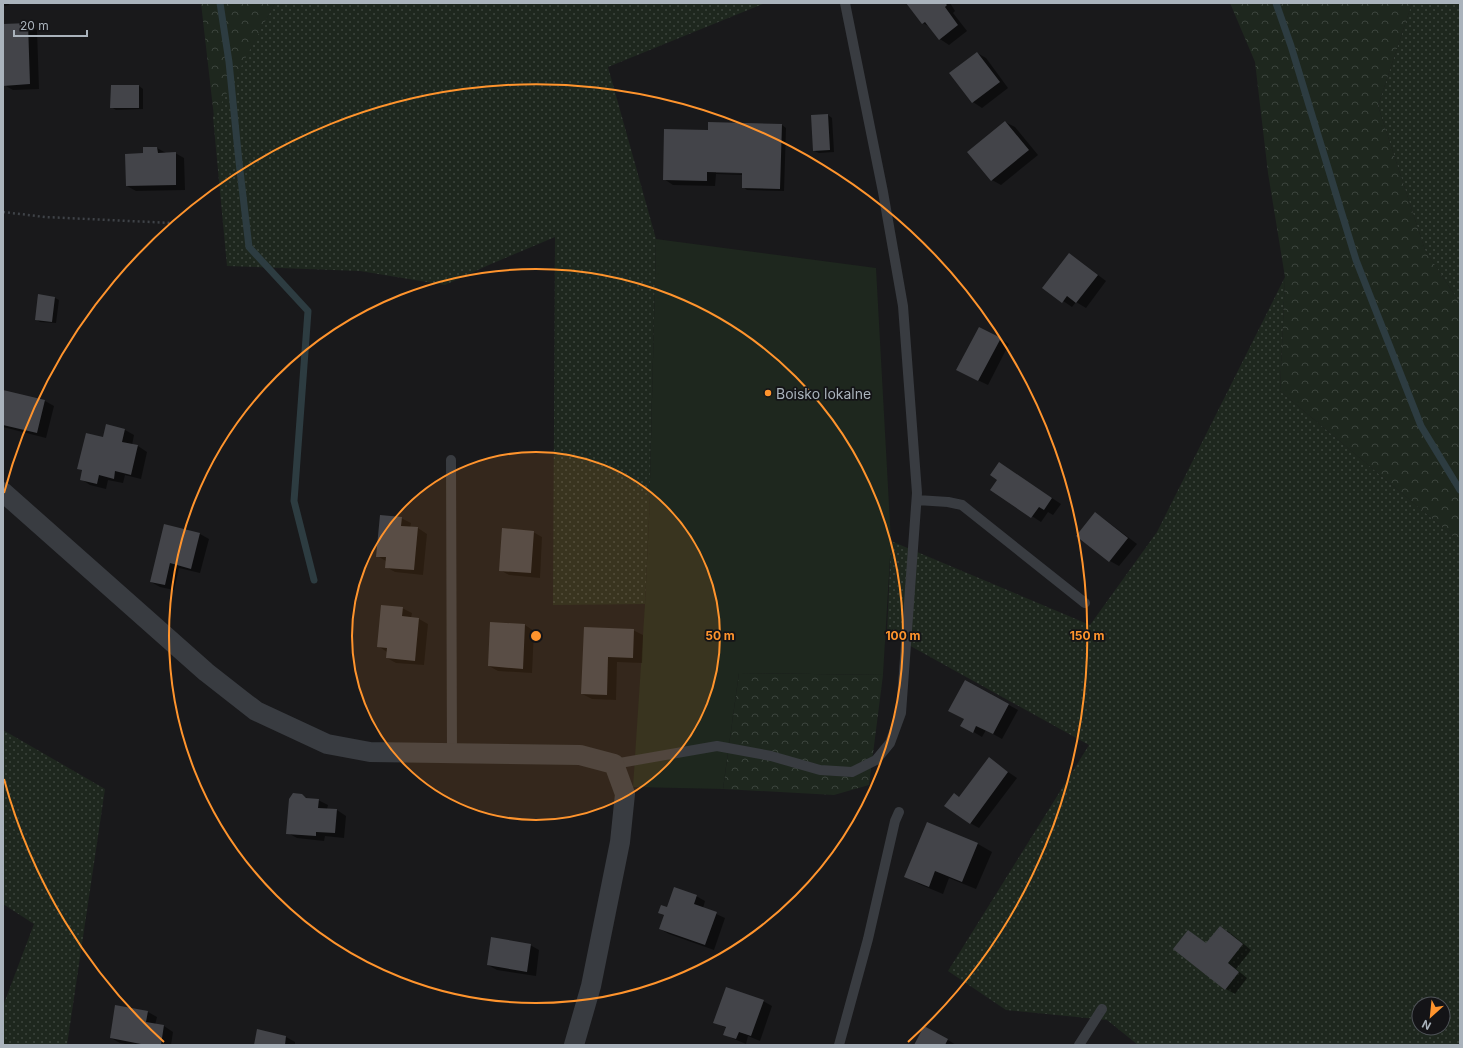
<svg xmlns="http://www.w3.org/2000/svg" width="1463" height="1048" viewBox="0 0 1463 1048" font-family="Inter,sans-serif">
<defs>
<pattern id="grass-dots" width="8" height="8" patternUnits="userSpaceOnUse"><rect width="8" height="8" fill="#1e271e"/><path d="M2 2h.1M6 6h.1" fill="none" stroke="#3c443d" stroke-width="1.8" stroke-linecap="round"/></pattern>
<pattern id="forest-crowns" width="20" height="18" patternUnits="userSpaceOnUse"><rect width="20" height="18" fill="#1e271e"/><path d="M2 6a3 3 0 1 1 6 0M12 15a3 3 0 1 1 6 0" fill="none" stroke="#3c443d"/></pattern>
</defs>
<rect width="100%" height="100%" fill="#19191b"/>
<path fill="url(#grass-dots)" fill-rule="evenodd" d="M275 3H765L608 67 656 239 649 519 645 604 553 605 555 237 491 264 445 285 360 271 227 266 213 117Z
M1412 3H1460V303L1425 250 1378 106Z
M1285 277 1280 391 1460 542V1045H1138L1107 1020 1006 1010 948 971 1089 745 887 633 891 541 1090 625 1157 532ZM1419 1004H1443V1028H1419Z
M3 730 105 789 67 1045H3V1006L34 924 3 904Z"/>
<path fill="url(#forest-crowns)" d="M201 3H275L214 117Z
M1230 3H1412L1378 106 1425 250 1460 303V542L1280 391 1285 277 1268 173 1255 62Z
M739 673 883 675 869 785 834 795 723 789Z"/>
<path fill="#1e271e" d="M656 239 876 268 891 541 883 675 739 673 723 789 633 787 645 604 649 519Z"/>
<path fill="#0007" fill-rule="evenodd" d="M3 3H9V5L3 6Z
M907 3H950L955 11 953 13 967 31 949 45 940 39 930 27 923 23Z
M28 24 37 30 39 89 13 90 4 85 3 25Z
M977 53 986 58 1008 88 982 108 973 102Z
M112 86H139L143 89V109L116 110 111 107Z
M828 115 832 118 834 152 819 153 814 151Z
M1005 122 1015 127 1038 155 1001 185 992 180Z
M782 125 786 128 784 191 747 190 743 187V175L716 174 715 186 673 185 664 179 709 131ZM716 171 747 172V174L716 173Z
M144 148H157L166 153H175L184 158 185 190 136 191 127 186 144 154Z
M1069 254 1078 260 1106 281 1086 308 1076 302 1072 307 1044 288Z
M55 298 59 300 56 323 40 322 36 319Z
M1000 339 1009 344 988 385 967 375Z
M3 391 45 401 54 406 46 438 3 427Z
M107 426 125 430 134 435 132 445 138 446 147 452 141 479 125 475 123 483 108 480 106 489 90 485 81 479 83 471 78 468 104 438Z
M999 463 1061 504 1053 515 1048 512 1041 522 992 490 999 480Z
M1095 513 1104 519 1137 544 1119 566 1110 561 1078 536Z
M401 518 411 523 410 528H418L427 534 423 575 395 572 386 567V561L377 556Z
M165 525 200 534 209 539 200 573 179 568 174 590 160 587 151 582Z
M533 532 542 537 540 578 509 575 500 570Z
M402 608 412 613 411 618 419 619 428 624 424 665 396 663 387 658V652L378 646Z
M491 623 525 625 534 631 532 673 498 671 489 666Z
M585 628 633 630 643 635 642 663 617 662 616 700 592 699 582 694Z
M965 681 1018 710 1002 739 986 730 982 737 962 725 965 719Z
M989 759 1017 778 979 828 970 823 960 798Z
M301 795 309 799 318 800 328 805 327 809 337 810 346 816 344 838 325 836 324 841 297 838 288 833Z
M928 823 978 844 992 852 976 889 949 878 943 894 919 884 905 876Z
M696 896 705 901 703 908 725 918 714 950 669 934 660 929 665 916 659 913Z
M1220 927 1229 932 1251 950 1236 969 1247 978 1235 994 1226 989 1188 931 1207 944Z
M530 945 539 950 536 976 497 970 488 965Z
M763 1001 772 1006 760 1041 748 1036 746 1044 734 1039 725 1034 726 1028 715 1022Z
M148 1012 157 1017 155 1025 164 1026 173 1032 171 1045H131L120 1043 111 1038Z
M258 1031 286 1037 295 1042V1045H255Z
M948 1040 956 1045H916Z"/>
<g fill="none" stroke-linecap="round" stroke-linejoin="round">
<path stroke="#2d3c41" stroke-width="7" d="M220 3 229 62 239 162 249 247 308 311 294 501 314 580
M1276 3 1291 46 1356 260 1421 426 1460 490"/>
</g>
<path fill="#434449" d="M906 3H945L947 5 945 7 958 25 939 40 925 22 922 24Z
M28 23 30 84 3 86V24Z
M977 52 1000 82 972 103 949 73Z
M111 85H139V108H110Z
M828 114 830 150 813 151 811 115Z
M1005 121 1029 150 991 181 967 152Z
M708 122 782 124 780 189 742 188V173L707 172V181L663 180 664 129 708 130Z
M143 147H157L158 153 176 152V185L126 186 125 154 143 153Z
M1069 253 1098 275 1076 303 1067 296 1062 303 1042 288Z
M38 294 55 297 52 322 35 320Z
M979 327 1001 338 978 381 956 370Z
M3 390 45 400 37 433 3 425Z
M106 424 125 429 122 442 138 445 131 475 115 471 114 479 99 475 97 484 80 480 82 470 77 469 86 433 103 437Z
M999 462 1052 498 1044 510 1039 507 1031 518 990 490 997 480 990 475Z
M1095 512 1128 538 1109 562 1076 536Z
M380 515 402 517 401 526 418 527 414 570 385 568 386 557H376Z
M164 524 200 533 191 569 170 563 165 585 150 582Z
M502 528 534 531 531 573 499 571Z
M381 605 403 607 402 616 419 618 415 661 386 658 387 648 377 647Z
M490 622 525 624 523 669 488 666Z
M584 627 634 629 633 658 608 657 607 695 581 694Z
M965 680 1009 704 993 734 976 726 973 733 960 726 964 719 948 711Z
M989 757 1008 772 970 824 944 806 954 793 959 797Z
M293 793 302 794 306 798 319 799 318 808 337 809 335 833 316 832V836L286 834 289 799Z
M927 822 978 843 962 882 935 871 929 887 904 877Z
M674 887 697 895 694 904 717 912 705 945 659 929 664 915 658 913 661 905 667 907Z
M1220 926 1243 944 1228 963 1239 972 1225 990 1173 949 1188 930 1206 943Z
M491 937 531 944 527 972 487 965Z
M726 987 764 1000 751 1036 739 1032 736 1039 723 1035 726 1027 713 1023Z
M115 1005 148 1011 146 1022 164 1025 161 1045H146L110 1038Z
M924 1026 948 1039 945 1045H914Z
M257 1029 286 1036 285 1045H254Z"/>
<g fill="none" stroke-linecap="round" stroke-linejoin="round">
<path stroke="#3f4348" stroke-width="2.5" stroke-dasharray="2 3" stroke-linecap="butt" d="M3 212 45 217 172 223"/>
<path stroke="#393c41" stroke-width="10" d="M451 460 452 753
M917 500 948 502 962 505 1085 603
M614 764 717 746 771 756 820 770 852 772 876 760 890 743 901 713 917 493 903 306 883 192 845 3
M839 1045 868 939 895 821 899 812
M1079 1045 1102 1009"/>
<path stroke="#393c41" stroke-width="20" d="M3 492 206 672 243 701 256 711 327 744 370 752 580 755 614 764 625 794 620 842 591 986 574 1045"/>
</g>
<circle cx="536" cy="636" r="184" fill="#ff942d" fill-opacity=".12"/>
<g fill="none" stroke="#ff942d" stroke-width="2">
<circle cx="536" cy="636" r="184"/>
<circle cx="536" cy="636" r="367"/>
<path d="M164 1042A551 551 0 0 1 4 779M4 493A551 551 0 1 1 908 1042"/>
</g>
<circle fill="#ff942d" stroke="#141417" stroke-width="1.5" cx="768" cy="393" r="4"/>
<g text-anchor="middle" dominant-baseline="central" stroke-width="3.5" stroke-linejoin="round" paint-order="stroke">
<g font-size="14" fill="#aab3bc" stroke="#141417" text-anchor="start">
<text x="776" y="393">Boisko lokalne</text>
</g>
</g>
<circle cx="536" cy="636" r="6" fill="#ff942d" stroke="#141417" stroke-width="2"/>
<g font-size="12" text-anchor="middle" font-weight="bold" fill="#ff942d" stroke="#141417" stroke-width="3.5" stroke-linejoin="round" paint-order="stroke">
<text x="720" y="640">50 m</text>
<text x="903" y="640">100 m</text>
<text x="1087" y="640">150 m</text>
</g>
<rect width="1463" height="1048" fill="none" stroke="#aab3bc" stroke-width="8"/>
<g transform="translate(1431 1016) rotate(207)"><circle r="19" fill="#141417" stroke="#505459"/>
<path d="M0-3L7 15L0 10L-7 15Z" fill="#ff942d"/>
<text y="-6" font-size="11" font-weight="bold" text-anchor="middle" fill="#aab3bc">N</text>
</g>
<path d="M14 30v6h73v-6" fill="none" stroke="#aab3bc" stroke-width="2"/>
<text x="20" y="30" font-size="12" fill="#aab3bc" stroke="#141417" stroke-width="3" paint-order="stroke">20 m</text>
</svg>
